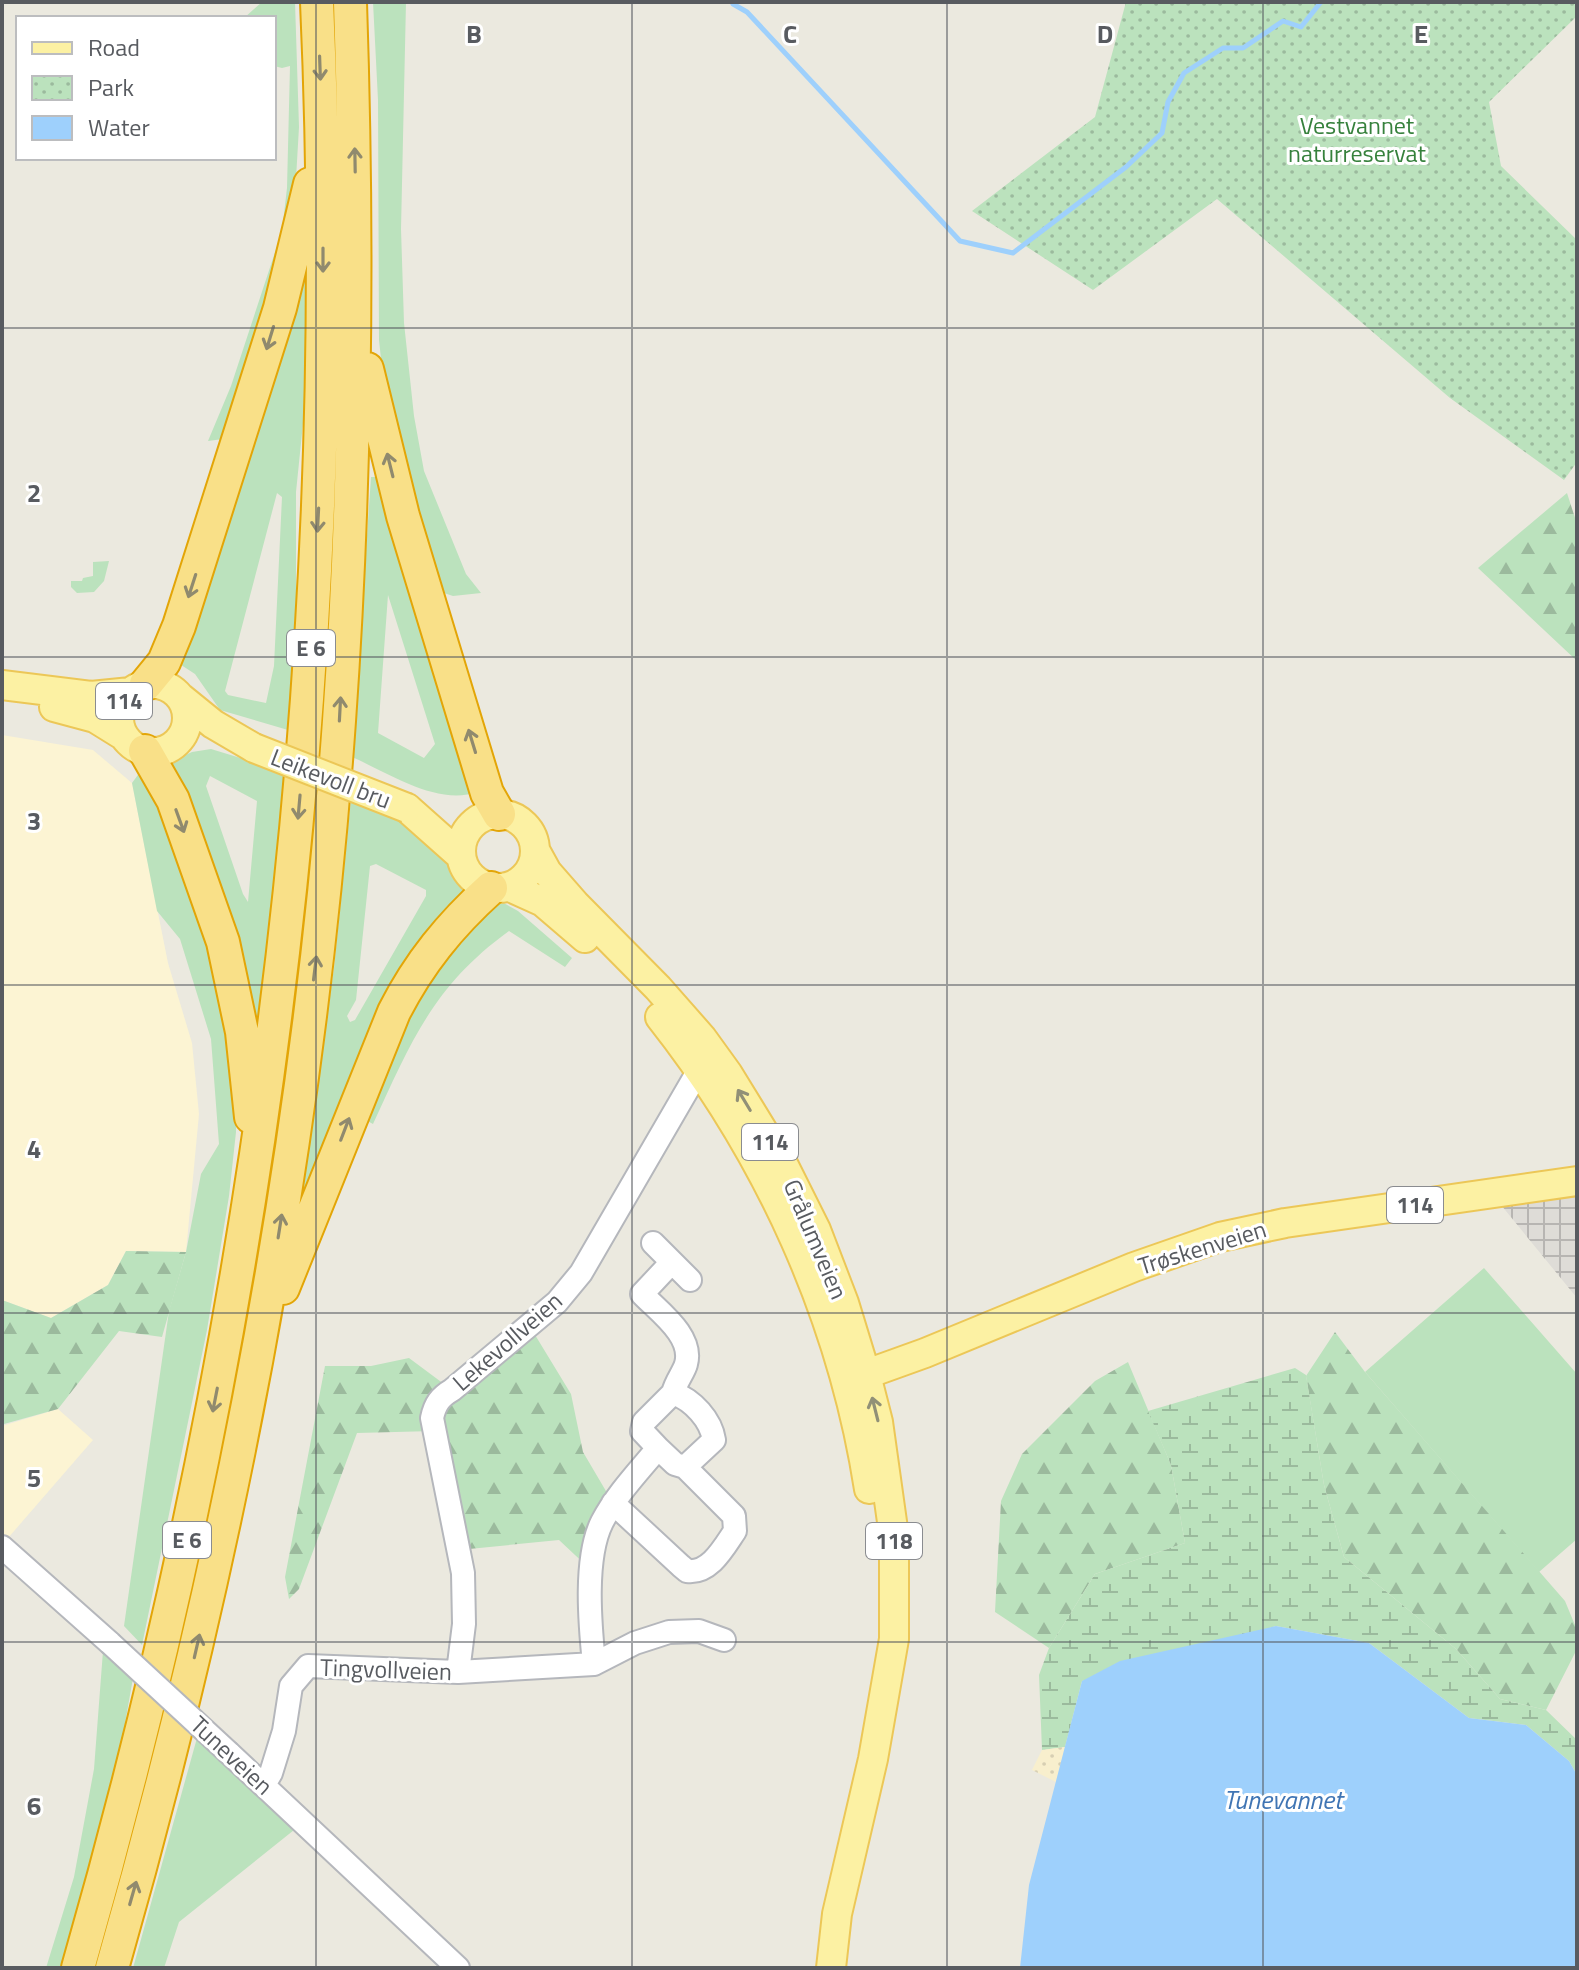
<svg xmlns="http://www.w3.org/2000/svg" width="1579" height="1970" viewBox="0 0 1579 1970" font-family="'Titillium Web',sans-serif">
<defs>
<pattern id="industrial-grid" width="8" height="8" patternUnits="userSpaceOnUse" patternTransform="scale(2)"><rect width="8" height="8" fill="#dedcd7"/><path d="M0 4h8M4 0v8" fill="none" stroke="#b7b5b2"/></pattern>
<pattern id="forest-firs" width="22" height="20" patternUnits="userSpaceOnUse" patternTransform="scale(2)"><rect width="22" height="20" fill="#bbe2bd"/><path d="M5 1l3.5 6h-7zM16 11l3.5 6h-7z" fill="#9bba9d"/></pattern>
<pattern id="wetland-marsh" width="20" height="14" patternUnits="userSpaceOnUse" patternTransform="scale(2)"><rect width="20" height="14" fill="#bbe2bd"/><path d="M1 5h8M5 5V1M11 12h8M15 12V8" fill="none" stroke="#9bba9d"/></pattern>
<pattern id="sand-dots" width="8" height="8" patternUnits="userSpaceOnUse" patternTransform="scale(2)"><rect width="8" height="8" fill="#f8efcd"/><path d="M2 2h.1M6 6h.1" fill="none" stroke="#d7cfb3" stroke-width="1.8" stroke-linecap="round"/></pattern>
<pattern id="park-dots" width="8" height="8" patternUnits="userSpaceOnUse" patternTransform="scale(2)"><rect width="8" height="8" fill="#bbe2bd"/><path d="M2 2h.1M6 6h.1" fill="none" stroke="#9bba9d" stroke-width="1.8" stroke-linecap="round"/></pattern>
</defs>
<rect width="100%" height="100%" fill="#ebe9df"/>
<path fill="#fcf4d3" d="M2 735 93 750 132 783 168 963 192 1043 199 1114 186 1252 126 1251 108 1285 51 1318 2 1300Z
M58 1409 93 1440 2 1545V1426Z"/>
<path fill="url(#industrial-grid)" d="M1577 1184V1298L1492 1194Z"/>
<path fill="#bbe2bd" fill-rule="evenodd" d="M262 2H295L299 127 294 213 223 439 208 441 231 386 282 231 287 188 290 66 282 68 274 66V18H244Z
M373 2H406L401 229 404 323 414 416 424 471 466 574 481 593 453 596 444 593 427 563 387 415 379 340 378 100Z
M297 277 307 281 305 404 296 492V599L288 730 220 710 195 674 175 661ZM277 493 282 497 274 666 266 703 228 695 225 691Z
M371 477H384L478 792C436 806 389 773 352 757ZM388 595 435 744 424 758 378 733Z
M109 561 104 581 94 592 77 593 71 587V581H82L83 578 93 576V562Z
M211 749 286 772 253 1066 168 763 192 752ZM210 776 257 801 248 902 243 894 206 786Z
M143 768 198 892 237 1069 236 1132 229 1196 207 1330 142 1645 124 1626 169 1311 186 1252 201 1174 219 1144 211 1039 180 939 157 911 132 783Z
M351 799C381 811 430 831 449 857 457 868 462 879 471 889L297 1225 334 968ZM376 864 426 890V896L355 1020 350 1022 347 1016 356 1000 370 866Z
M500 901 518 911 572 958 565 967 509 931C433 986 411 1042 373 1124L360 1117 404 1014 451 944Z
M1484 1268 1577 1374V1539L1539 1572 1365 1372Z
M103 1651 133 1678 117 1769 63 1968H46L74 1877 94 1769Z
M197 1738 304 1822 179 1922 164 1968H133Z"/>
<path fill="url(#forest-firs)" d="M1567 493 1577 524V661L1478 568Z
M126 1251 186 1252 162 1337 119 1331 58 1409 4 1424 2 1300 51 1318 108 1285Z
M529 1325 571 1394 583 1452 613 1503 591 1570 559 1540 459 1550 434 1431 357 1433 299 1589 289 1599 285 1577 325 1366H371L409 1358 452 1390Z
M1335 1332 1365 1372 1565 1601 1577 1630V1649L1546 1710 1500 1699 1456 1649 1344 1557 1324 1485 1306 1376Z
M1128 1362 1171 1465 1185 1543 1095 1574 1049 1648 995 1612 1001 1501 1022 1454 1095 1381Z"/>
<path fill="url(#wetland-marsh)" d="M1295 1368 1306 1375 1324 1485 1344 1557 1456 1649 1500 1699 1546 1710 1577 1740V1775L1569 1761 1526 1725 1469 1718 1369 1643 1276 1626 1082 1681 1065 1747 1042 1750 1039 1675 1049 1648 1095 1574 1185 1543 1171 1465 1148 1411Z"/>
<path fill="url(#sand-dots)" d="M1065 1747 1056 1782 1032 1770 1042 1750Z"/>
<path fill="url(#park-dots)" d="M1126 2H1577V16L1489 102 1501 166 1577 240V462L1564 480 1450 398 1217 199 1093 290 972 211 1095 117Z"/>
<path fill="#9ed0fc" d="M1276 1626 1369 1643 1469 1718 1526 1725 1569 1761 1577 1775V1968H1020L1029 1885 1082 1681 1120 1661Z"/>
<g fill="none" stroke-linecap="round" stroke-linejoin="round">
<path stroke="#9ed0fc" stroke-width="5" d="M733 4 747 12 960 241 1013 253 1126 167 1162 133 1168 102 1184 73 1223 48H1243L1283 21 1301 27 1321 2"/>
<g stroke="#b5b7bc" stroke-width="26">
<path id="minor" d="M653 1243 690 1280
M672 1262 642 1294C658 1311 694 1336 686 1364 684 1372 676 1381 673 1393
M613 1503 681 1566 687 1571C710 1574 724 1547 735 1531L734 1516 685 1467
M2 1547 110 1643
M594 1664C590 1624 584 1558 602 1522 616 1495 639 1471 658 1448L675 1464 685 1467 714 1440C711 1420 693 1400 673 1393L644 1422 642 1431 658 1448
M458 1672 464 1624 463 1573 432 1418C435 1404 440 1397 452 1390L557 1302 581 1273 700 1068 701 1055
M229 1753 458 1968
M264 1785 271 1773 284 1731 291 1686 308 1666 458 1672 594 1664 635 1643 669 1632 699 1631 724 1640"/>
</g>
<g stroke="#ecc757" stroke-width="32">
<path id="major" d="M119 718a34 34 0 1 1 68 0a34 34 0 1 1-68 0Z
M2 685 91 696 131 692
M181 698 213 724 254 748
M54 707 95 718 124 736
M407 808 461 856
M461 851a37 37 0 1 1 74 0a37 37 0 1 1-74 0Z
M536 852 547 872 575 904 658 988 702 1038 728 1074 782 1162 816 1230 844 1303 866 1375 878 1422 894 1536V1639L873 1759 837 1914 831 1968
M510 887 543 902 585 938
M660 1017C768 1154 842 1316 869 1489
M850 1380 925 1353 1134 1267 1220 1237 1285 1223 1577 1181"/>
</g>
<g stroke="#e3a507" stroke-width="36">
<path id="highway" d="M367 369 403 516 487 793 499 814
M146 684 164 662 179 626 280 308 310 184
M145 751 173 800 223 942 242 1032 251 1117
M283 1288 394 1012C419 963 450 925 491 888
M78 1968C263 1324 347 672 317 2
M112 1968C229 1561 309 1144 339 721 356 482 358 242 350 2"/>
</g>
<use href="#minor" stroke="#fff" stroke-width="22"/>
<use href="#major" stroke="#fcf1a3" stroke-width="28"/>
<use href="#highway" stroke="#f9e088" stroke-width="32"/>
<g stroke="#b5b7bc" stroke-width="26" stroke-linecap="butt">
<path id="minor-bridge" d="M110 1643 229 1753"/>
</g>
<g stroke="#ecc757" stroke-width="32" stroke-linecap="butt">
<path id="major-bridge" d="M254 748 407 808"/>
</g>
<use href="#minor-bridge" stroke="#fff" stroke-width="22"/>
<use href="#major-bridge" stroke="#fcf1a3" stroke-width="28"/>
</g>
<defs><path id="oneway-shaft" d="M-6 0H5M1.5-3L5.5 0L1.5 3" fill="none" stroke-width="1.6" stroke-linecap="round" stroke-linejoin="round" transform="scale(2)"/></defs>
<g stroke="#908a6e">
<use href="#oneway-shaft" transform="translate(320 68) rotate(88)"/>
<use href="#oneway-shaft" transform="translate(355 160) rotate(-91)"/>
<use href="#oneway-shaft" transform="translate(323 260) rotate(90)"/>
<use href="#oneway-shaft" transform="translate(270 338) rotate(107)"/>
<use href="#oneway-shaft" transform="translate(390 465) rotate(-104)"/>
<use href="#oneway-shaft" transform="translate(318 520) rotate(93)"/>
<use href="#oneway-shaft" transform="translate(192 586) rotate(108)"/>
<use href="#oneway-shaft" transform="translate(340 709) rotate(-87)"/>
<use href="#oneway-shaft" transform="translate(472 741) rotate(-107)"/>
<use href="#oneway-shaft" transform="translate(299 807) rotate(95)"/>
<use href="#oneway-shaft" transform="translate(180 821) rotate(70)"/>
<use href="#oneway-shaft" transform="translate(315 968) rotate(-83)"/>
<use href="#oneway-shaft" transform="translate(345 1129) rotate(-69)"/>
<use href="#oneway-shaft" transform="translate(280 1226) rotate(-81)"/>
<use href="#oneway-shaft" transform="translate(215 1400) rotate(101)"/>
<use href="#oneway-shaft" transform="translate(197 1646) rotate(-77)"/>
<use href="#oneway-shaft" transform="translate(133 1893) rotate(-74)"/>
</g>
<g stroke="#919077">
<use href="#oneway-shaft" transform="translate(744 1100) rotate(-121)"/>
<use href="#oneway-shaft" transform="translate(875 1409) rotate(-104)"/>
</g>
<path fill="none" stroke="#585b60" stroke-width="2" stroke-opacity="0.55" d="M316 2V1968M632 2V1968M947 2V1968M1263 2V1968M2 328H1577M2 657H1577M2 985H1577M2 1313H1577M2 1642H1577"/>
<g text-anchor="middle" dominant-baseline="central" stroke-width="6" stroke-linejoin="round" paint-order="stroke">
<g fill="#fff" stroke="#8a8c90" stroke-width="2">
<rect x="287" y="630" width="48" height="36" rx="6"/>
<rect x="96" y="683" width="56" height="36" rx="6"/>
<rect x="742" y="1124" width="56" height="36" rx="6"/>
<rect x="1387" y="1187" width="56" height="36" rx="6"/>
<rect x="163" y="1522" width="48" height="36" rx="6"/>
<rect x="866" y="1523" width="56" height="36" rx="6"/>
</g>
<g font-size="22" font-weight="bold" fill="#585b60">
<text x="311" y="648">E 6</text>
<text x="124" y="701">114</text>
<text x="770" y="1142">114</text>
<text x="1415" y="1205">114</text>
<text x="187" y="1540">E 6</text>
<text x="894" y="1541">118</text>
</g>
<g font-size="24" fill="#36813c" stroke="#fff">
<text x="1357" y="125">Vestvannet<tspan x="1357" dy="28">naturreservat</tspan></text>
</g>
<g font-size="24" fill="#585b60" stroke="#fff">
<text transform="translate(331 778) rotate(21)">Leikevoll bru</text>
<text transform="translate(816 1239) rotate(67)">Grålumveien</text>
<text transform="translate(1202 1247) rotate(-17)">Trøskenveien</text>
<text transform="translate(507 1341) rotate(-41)">Lekevollveien</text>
<text transform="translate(386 1669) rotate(2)">Tingvollveien</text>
<text transform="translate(232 1755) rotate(43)">Tuneveien</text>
</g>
<g font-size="26" font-style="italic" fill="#4075b4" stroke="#fff">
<text x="1283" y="1799">Tunevannet</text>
</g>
</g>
<g font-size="26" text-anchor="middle" font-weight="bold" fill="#585b60" stroke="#fff" stroke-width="6" stroke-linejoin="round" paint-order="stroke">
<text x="474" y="43">B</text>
<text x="790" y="43">C</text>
<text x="1105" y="43">D</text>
<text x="1421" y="43">E</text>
<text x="34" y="502">2</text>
<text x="34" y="830">3</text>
<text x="34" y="1158">4</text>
<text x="34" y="1487">5</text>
<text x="34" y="1815">6</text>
</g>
<rect width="1579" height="1970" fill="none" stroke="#585b60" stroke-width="8"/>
<rect x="16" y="16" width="260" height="144" fill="#ffffff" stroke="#bcbdbf" stroke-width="2"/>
<rect x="32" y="42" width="40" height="12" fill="#fcf1a3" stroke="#bcbdbf" stroke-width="2"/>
<text x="88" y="56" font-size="24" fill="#585b60">Road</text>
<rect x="32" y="76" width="40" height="24" fill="url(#park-dots)" stroke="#bcbdbf" stroke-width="2"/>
<text x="88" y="96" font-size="24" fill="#585b60">Park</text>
<rect x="32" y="116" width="40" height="24" fill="#9ed0fc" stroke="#bcbdbf" stroke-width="2"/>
<text x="88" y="136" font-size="24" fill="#585b60">Water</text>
</svg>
